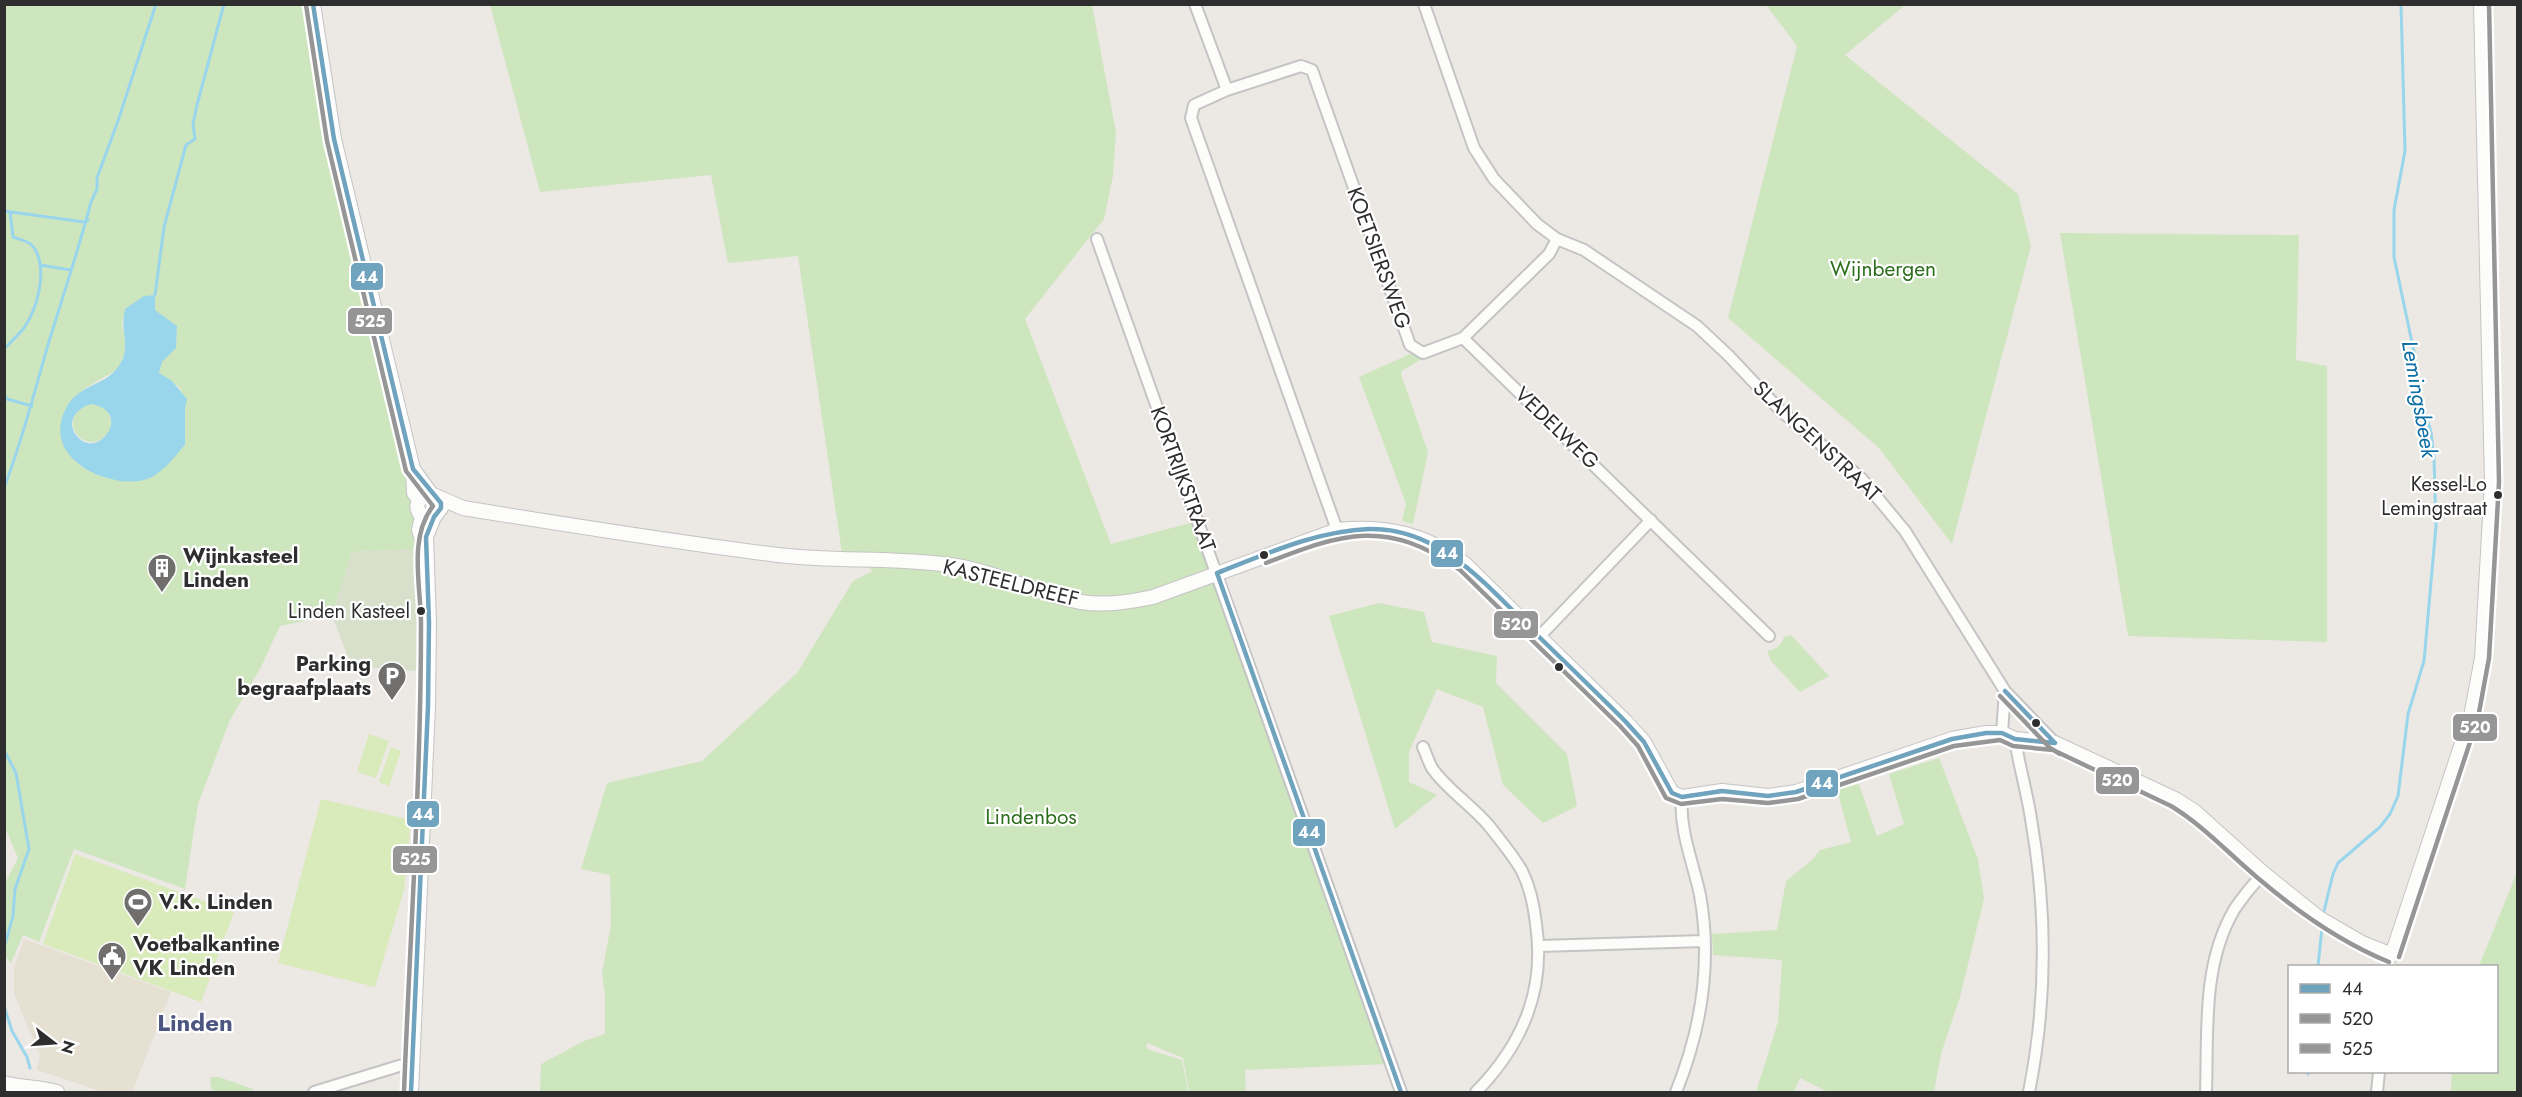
<svg xmlns="http://www.w3.org/2000/svg" width="2522" height="1097" viewBox="0 0 2522 1097" font-family="Jost,sans-serif">
<rect width="100%" height="100%" fill="#ece8e4"/>
<path fill="#e6e0d3" d="M24 939 171 992 132 1092H103L37 1070 40 1055 14 994V967Z"/>
<path fill="#cee6be" fill-rule="evenodd" d="M5 5H307L344 204 415 507 416 549 352 552 332 615 280 626 260 669 230 720 198 804 185 889 74 849 39 942 23 935 11 963 5 956 4 885 18 858 4 825ZM154 295V310L177 326 176 348 162 362 159 373 180 388 185 408V445L155 475 144 480 92 471 80 466 63 443 61 432 84 389 118 369 125 352 126 345 122 322C130 307 135 298 154 295Z
M490 5H1092L1116 132 1113 176 1104 219 1025 319 1111 544 1194 522 1388 1064 1245 1070 1246 1092H1189L1183 1058 1147 1043V1049L1182 1060 1188 1092H540L541 1064 584 1041 605 1034V996L602 973 611 924 610 875 581 869 607 783 702 761 797 673 853 581 873 571 856 558 842 553 798 256 728 263 711 175 540 192Z
M1766 5H1905L1845 55 2018 194 2031 246 1952 544 1879 448 1728 318 1797 46Z
M2060 233 2299 235 2296 360 2327 366V642L2128 636Z
M1412 353 1423 358 1402 371 1401 374 1428 452 1413 524 1402 521 1406 504 1359 377Z
M73 423a19 19 0 1 1 38 0a19 19 0 1 1-38 0Z
M1379 603 1424 612 1432 642 1497 656 1496 683 1567 754 1577 806 1543 823 1503 785 1483 707 1437 689 1409 752V782L1437 795 1395 829 1329 616Z
M1791 635 1829 676 1800 692 1771 661 1767 651C1776 649 1781 646 1784 637Z
M1939 758 1978 859 1984 899 1960 997 1941 1054 1934 1092H1828L1800 1078 1794 1092H1756L1778 1022 1782 960 1713 955 1712 934 1777 930 1786 881 1812 860 1820 850 1851 842 1837 789 1859 784 1877 836 1904 824 1889 774Z
M2517 872V1092H2451L2452 1072H2496V966H2479Z
M211 1077H219L253 1089V1092H222L212 1090 210 1083Z"/>
<path fill="#d8e0cc" d="M416 549 419 668 415 671 351 666 332 615 352 552Z"/>
<path fill="#d9eabb" d="M369 734 389 741 376 778 357 772Z
M391 747 401 751 389 786 379 782Z
M321 799 411 820 404 890 375 987 278 963Z
M75 854 234 912 201 1002 43 944Z"/>
<path fill="#99d6ec" fill-rule="evenodd" d="M155 295V310L177 326 176 348 162 362 159 373 172 381 187 399 185 408V445C174 457 161 476 144 480 111 488 53 463 61 423 70 382 102 390 118 367 133 346 119 333 125 309L144 296ZM91 404C135 412 97 463 76 435 66 421 77 408 91 404Z"/>
<g fill="none" stroke-linecap="round" stroke-linejoin="round">
<path stroke="#99d6ec" stroke-width="3" d="M4 211 84 222 88 220
M40 265 71 270
M155 295 164 227 186 145 195 139 193 124 197 105 224 4
M4 349C11 342 18 335 24 328 37 309 47 273 36 251 32 242 22 240 13 237L10 212
M4 395 7 399 32 406
M4 488C23 439 35 389 50 338 64 293 79 248 91 202L97 189V178L118 121 156 4
M4 750 16 773 29 849 15 889 13 916 4 948
M2324 911 2333 874 2338 863 2380 827 2390 814 2398 796 2408 714 2424 661 2436 526 2434 459 2431 432 2419 395 2414 352 2394 257V210L2405 151 2401 4
M2318 966 2322 928
M4 1006 12 1031 27 1057 30 1068
M2308 1074V1072"/>
<g stroke="#c5c4c5" stroke-width="14">
<path id="street" d="M1195 4 1227 90
M1424 4 1474 148 1494 179 1537 224 1557 239 1584 250 1697 326 1728 355 1781 411 1861 478 1905 531 2005 691 2055 743
M1097 239 1401 1092
M1463 338 1769 636
M1337 530 1191 118 1194 105 1227 90 1301 66 1312 70 1410 345 1423 353 1463 338 1549 254 1557 239
M1539 637 1651 520
M2002 733 2005 691
M2015 739C2019 766 2027 792 2031 819 2047 910 2047 1002 2029 1092
M1423 747C1426 753 1428 761 1432 768 1447 790 1473 806 1490 827 1501 841 1513 855 1522 871 1530 887 1534 906 1536 924 1546 991 1522 1045 1476 1092
M1540 946 1704 941
M314 1092 399 1066 413 1064
M1676 1092C1701 1030 1712 962 1700 895 1693 862 1679 830 1682 797
M2206 1092C2208 1031 2202 965 2234 910 2242 897 2253 885 2263 873
M2377 1092 2379 1072"/>
</g>
<g stroke="#c5c4c5" stroke-width="16">
<path id="secondary" d="M313 4 334 139 413 469 414 493 419 499
M413 469 431 494 463 508C568 525 673 542 778 555 835 562 892 557 950 565 995 571 1036 594 1081 602 1105 606 1129 602 1153 597L1337 530C1385 525 1426 534 1465 564L1625 721 1644 742 1672 793 1682 797 1722 791 1768 796 1796 792 1952 739 1986 733H2002L2015 739 2055 743 2175 799 2194 811 2263 873 2319 918 2362 943 2392 955 2471 716 2482 658 2492 482 2481 4
M423 543 419 530 422 516C415 509 416 501 424 495
M4 1083C22 1088 39 1087 57 1092
M411 1092 428 706 429 622 426 537 434 517 441 508 439 498"/>
</g>
<use href="#street" stroke="#fcfcfb" stroke-width="10"/>
<use href="#secondary" stroke="#fcfcfb" stroke-width="14"/>
<g stroke="#fff" stroke-width="9">
<path id="bus-1" d="M313 4 334 139 413 469 441 503V508L434 517 426 537 429 622 428 706 411 1092
M1217 573C1266 554 1316 531 1369 529 1440 527 1488 587 1534 632 1564 661 1595 691 1625 721L1644 742 1672 793 1682 797 1722 791 1768 796 1796 792 1952 739 1986 733H2002L2015 739 2055 743
M1217 573 1401 1092
M2005 691 2055 743"/>
</g>
<g stroke="#fff" stroke-width="9">
<path id="bus-2" d="M1266 563C1343 533 1387 518 1460 570L1620 726 1638 746 1666 798 1681 804 1722 799 1768 803 1798 799 1954 746 2000 740 2013 746 2053 750 2171 806C2204 826 2230 855 2259 879 2299 913 2340 942 2389 962
M2000 696 2050 748 2060 754
M2399 957 2478 718 2489 658 2499 482 2489 4"/>
</g>
<g stroke="#fff" stroke-width="9">
<path id="bus-3" d="M306 5 327 141 406 471 433 506C408 538 421 586 421 624 421 780 410 936 404 1092"/>
</g>
<use href="#bus-1" stroke="#70a3bd" stroke-width="4.5"/>
<use href="#bus-2" stroke="#969696" stroke-width="4.5"/>
<use href="#bus-3" stroke="#969696" stroke-width="4.5"/>
</g>
<defs>
<g id="building-pin" transform="scale(1.5)"><path d="M0 17L-7.5 6A9.5 9.5 0 1 1 7.5 6Z" fill="#706f6e" stroke="#fff"/><path d="M-4-6H4V6H1V3H-1V6H-4ZM-2.5-4.3h1.7v1.8h-1.7ZM.8-4.3h1.7v1.8H.8ZM-2.5-1h1.7V.8h-1.7ZM.8-1h1.7V.8H.8Z" fill="#fff"/></g>
<g id="parking-pin" transform="scale(1.5)"><path d="M0 17L-7.5 6A9.5 9.5 0 1 1 7.5 6Z" fill="#706f6e" stroke="#fff"/><path d="M-3.5-5.5H1a3.5 3.5 0 0 1 0 7H-1V5.5H-3.5ZM-1-3.4V-.6H.8a1.4 1.4 0 0 0 0-2.8Z" fill="#fff"/></g>
<g id="stadium-pin" transform="scale(1.5)"><path d="M0 17L-7.5 6A9.5 9.5 0 1 1 7.5 6Z" fill="#706f6e" stroke="#fff"/><path d="M0-5a6.5 5 0 1 0 0 10a6.5 5 0 1 0 0-10ZM-3.5-1.8h7v3.6h-7Z" fill="#fff"/></g>
<g id="civic-pin" transform="scale(1.5)"><path d="M0 17L-7.5 6A9.5 9.5 0 1 1 7.5 6Z" fill="#706f6e" stroke="#fff"/><path d="M-.6-6.5H3V-4.5H.6V-3L4-1V1h2V6H-6V1h2V-1L-.6-3ZM-1.2 2.5V6h2.4V2.5Z" fill="#fff"/></g>
</defs>
<g fill-rule="evenodd">
<use href="#building-pin" x="162" y="568"/>
<use href="#parking-pin" x="392" y="676"/>
<use href="#stadium-pin" x="138" y="902"/>
<use href="#civic-pin" x="112" y="956"/>
</g>
<g fill="#2e2e2e" stroke="#fff" stroke-width="2">
<circle cx="2498" cy="495" r="5"/>
<circle cx="1264" cy="555" r="5"/>
<circle cx="421" cy="611" r="5"/>
<circle cx="1559" cy="667" r="5"/>
<circle cx="2036" cy="723" r="5"/>
</g>
<g text-anchor="middle" dominant-baseline="central" stroke-width="4.5" stroke-linejoin="round" paint-order="stroke">
<g font-size="20" fill="#2e2e2e" stroke="#fff" text-anchor="end">
<text x="2487" y="484">Kessel-Lo<tspan x="2487" dy="24">Lemingstraat</tspan></text>
<text x="410" y="611">Linden Kasteel</text>
</g>
<g font-size="21" fill="#2e2e2e" stroke="#fff">
<text transform="translate(1379 258) rotate(70)">KOETSIERSWEG</text>
<text transform="translate(1557 428) rotate(44)">VEDELWEG</text>
<text transform="translate(1817 441) rotate(43)">SLANGENSTRAAT</text>
<text transform="translate(1183 479) rotate(70)">KORTRIJKSTRAAT</text>
<text transform="translate(1011 583) rotate(14)">KASTEELDREEF</text>
</g>
<g font-size="21" fill="#2c6e1b" stroke="#fff">
<text x="1883" y="269">Wijnbergen</text>
<text x="1031" y="817">Lindenbos</text>
</g>
<g font-size="21" font-weight="bold" fill="#2e2e2e" stroke="#fff" text-anchor="start">
<text x="183" y="556">Wijnkasteel<tspan x="183" dy="24">Linden</tspan></text>
<text x="371" y="664" text-anchor="end">Parking<tspan x="371" dy="24">begraafplaats</tspan></text>
<text x="159" y="902">V.K. Linden</text>
<text x="133" y="944">Voetbalkantine<tspan x="133" dy="24">VK Linden</tspan></text>
</g>
<g font-size="22" font-style="italic" fill="#0d6fa3" stroke="#fff">
<text transform="translate(2420 399) rotate(80)">Lemingsbeek</text>
</g>
<g font-size="24" font-weight="bold" fill="#4d5680" stroke="#fff">
<text x="195" y="1022">Linden</text>
</g>
</g>
<g stroke="#fff" stroke-width="2">
<rect x="350" y="262" width="34" height="29" rx="6" fill="#70a3bd"/>
<rect x="347" y="307" width="46" height="28" rx="6" fill="#969696"/>
<rect x="1430" y="539" width="34" height="29" rx="6" fill="#70a3bd"/>
<rect x="1493" y="610" width="46" height="29" rx="6" fill="#969696"/>
<rect x="2452" y="713" width="46" height="29" rx="6" fill="#969696"/>
<rect x="2095" y="766" width="45" height="29" rx="6" fill="#969696"/>
<rect x="1805" y="769" width="34" height="29" rx="6" fill="#70a3bd"/>
<rect x="406" y="800" width="34" height="28" rx="6" fill="#70a3bd"/>
<rect x="1292" y="818" width="34" height="29" rx="6" fill="#70a3bd"/>
<rect x="392" y="845" width="46" height="29" rx="6" fill="#969696"/>
</g>
<g font-size="16" text-anchor="middle" font-weight="bold" fill="#fff">
<text x="367" y="283">44</text>
<text x="370" y="327">525</text>
<text x="1447" y="559">44</text>
<text x="1516" y="630">520</text>
<text x="2475" y="733">520</text>
<text x="2117" y="786">520</text>
<text x="1822" y="789">44</text>
<text x="423" y="820">44</text>
<text x="1309" y="838">44</text>
<text x="415" y="865">525</text>
</g>
<rect width="2522" height="1097" fill="none" stroke="#2e2e2e" stroke-width="12"/>
<rect x="2288" y="965" width="210" height="108" fill="#ffffff" stroke="#ababab" stroke-width="1.5"/>
<rect x="2300" y="984" width="30" height="9" fill="#70a3bd" stroke="#ababab" stroke-width="1.5"/>
<text x="2342" y="995" font-size="18" fill="#2e2e2e">44</text>
<rect x="2300" y="1014" width="30" height="9" fill="#969696" stroke="#ababab" stroke-width="1.5"/>
<text x="2342" y="1025" font-size="18" fill="#2e2e2e">520</text>
<rect x="2300" y="1044" width="30" height="9" fill="#969696" stroke="#ababab" stroke-width="1.5"/>
<text x="2342" y="1055" font-size="18" fill="#2e2e2e">525</text>
<g transform="translate(54 1043) rotate(107)" stroke="#ffffff" stroke-width="4.5" paint-order="stroke">
<path d="M0-4.5L10 22L0 15L-10 22Z" fill="#2e2e2e"/>
<text y="-9" font-size="16" font-weight="bold" text-anchor="middle" fill="#2e2e2e">N</text>
</g>
</svg>
